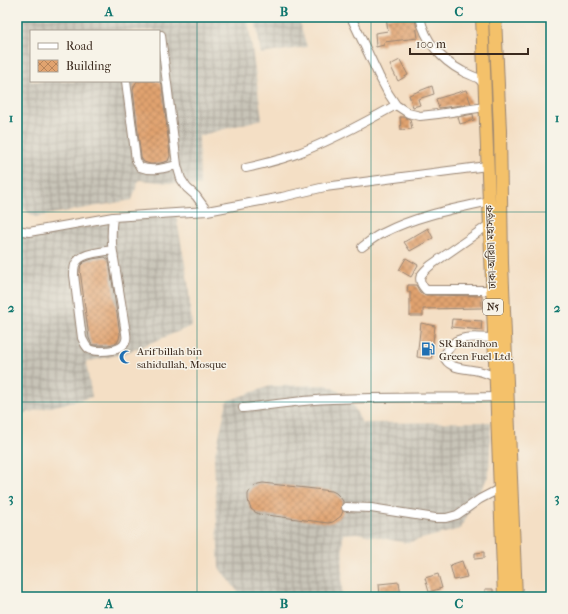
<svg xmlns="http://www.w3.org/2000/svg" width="568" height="614" viewBox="0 0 568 614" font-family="'IM FELL French Canon','Noto Serif Bengali',serif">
<defs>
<pattern id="industrial-grid" width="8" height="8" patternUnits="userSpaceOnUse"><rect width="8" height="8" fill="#c8c4b8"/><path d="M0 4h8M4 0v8" fill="none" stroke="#a49f95"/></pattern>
<pattern id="building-cross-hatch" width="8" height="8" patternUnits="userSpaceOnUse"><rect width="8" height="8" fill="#e1a36f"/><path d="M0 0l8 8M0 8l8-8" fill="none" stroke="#b8855b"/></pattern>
</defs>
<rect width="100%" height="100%" fill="#f7f3e8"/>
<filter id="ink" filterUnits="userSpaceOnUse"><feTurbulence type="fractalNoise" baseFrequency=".025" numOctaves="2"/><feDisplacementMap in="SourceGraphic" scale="8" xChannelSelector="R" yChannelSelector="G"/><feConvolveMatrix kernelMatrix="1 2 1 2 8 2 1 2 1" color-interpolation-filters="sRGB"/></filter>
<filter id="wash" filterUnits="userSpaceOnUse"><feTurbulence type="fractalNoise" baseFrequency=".012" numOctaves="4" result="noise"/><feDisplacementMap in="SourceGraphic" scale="16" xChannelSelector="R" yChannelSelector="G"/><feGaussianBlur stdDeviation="0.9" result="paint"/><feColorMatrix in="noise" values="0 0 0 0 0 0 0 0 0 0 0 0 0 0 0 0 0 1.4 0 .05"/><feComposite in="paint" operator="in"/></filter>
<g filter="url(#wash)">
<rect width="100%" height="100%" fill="#f4dfc5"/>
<path fill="url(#industrial-grid)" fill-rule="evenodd" d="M17 17H228L248 20 262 119 199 136 200 186 139 180 132 200 35 217 17 204ZM31 31H159V81H31Z
M255 17H298L307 47 261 54Z
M175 209 188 281 192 326 126 353 86 362 92 397 17 415V233L57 230 91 226Z
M327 385 349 397 362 423 491 422 489 475 460 529 406 543 357 533 343 534 342 597H242L219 568 214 459 227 401 270 386Z"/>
<g id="blocks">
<path fill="url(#building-cross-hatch)" d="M386 17H415L418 38 384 42V45L376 47 375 33 388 31Z
M400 60 408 75 398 81 390 65Z
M137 81H159L162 84 170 156 168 161 157 164H150L144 162 141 158 133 91 134 86Z
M432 86 434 94 418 99 420 105 413 107 409 95Z
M466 90 471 104 439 108 436 99Z
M473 114 474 120 460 124 458 117Z
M400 117H404L410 119 412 129 401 130Z
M428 228 433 238 410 251 404 242Z
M105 257 109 260 120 334 119 339 117 343 108 345H92L91 343 89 338 80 270 81 265 84 262 92 259Z
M406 258 418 265 411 277 399 270Z
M408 285H416L420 292 426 295 482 296V308L423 309V316H410V292H407Z
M452 319 482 321 481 330 451 327Z
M421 323 435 326 431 359 417 357Z
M263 483 332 491 336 493 340 497 343 501V503L341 507 343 511 341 516 333 522 328 523 259 514 255 512 251 509 249 504 248 499V494L250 490 254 486 258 484Z
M484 552V558L475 559V553Z
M462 561 467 577 454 580 450 565Z
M438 574 442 588 429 592 425 578Z
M399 582 401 597H380L379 584Z
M485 589H493V597H485Z"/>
</g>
</g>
<g filter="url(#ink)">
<use href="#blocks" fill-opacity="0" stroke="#988472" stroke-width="1"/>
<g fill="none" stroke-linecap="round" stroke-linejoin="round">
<g stroke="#988472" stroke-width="10">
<path id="minor" d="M351 17 379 76 388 93 396 105 408 113 420 116 438 114 485 107
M420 17C425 41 441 60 462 71 467 74 474 76 479 79 481 81 483 84 485 86
M161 35 177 165 181 179 187 188 196 196 207 211
M126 81 136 160 140 167C152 172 164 168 177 165
M246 168C263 164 280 160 296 154 331 141 364 123 396 105
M490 224 431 265C421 274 415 278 426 290H493
M17 230 29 232 113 217 207 211 282 197 325 187 487 166
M362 247C369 242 375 236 383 233 416 216 453 209 490 201
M112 250C101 252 79 253 75 265 74 268 74 272 74 275L82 338C84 342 85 346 89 349 92 351 97 351 101 351 110 351 124 350 126 340 127 337 126 335 126 333L114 259C111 245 111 232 113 217
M495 338C484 338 465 335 456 341 450 345 447 351 444 356 448 370 467 368 478 371 485 372 490 375 497 378
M243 408C272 405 302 400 332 399 387 397 442 398 497 397
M346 507 371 508 435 518H446L457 515 480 499 501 488"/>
</g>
<g stroke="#988472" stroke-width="14">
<path id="highway" d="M482 17 504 597
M495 17 500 131 502 263 516 597"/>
</g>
<use href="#minor" stroke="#fff" stroke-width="8"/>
<use href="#highway" stroke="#f4c16a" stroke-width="12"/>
</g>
</g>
<path fill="none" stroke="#0f766e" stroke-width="1" stroke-opacity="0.55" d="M197 17V597M371 17V597M17 212H551M17 402H551"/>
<defs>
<g id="fuel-bare" transform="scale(1.08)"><path d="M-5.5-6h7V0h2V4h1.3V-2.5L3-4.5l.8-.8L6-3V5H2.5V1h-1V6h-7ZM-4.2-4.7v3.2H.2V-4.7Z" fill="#1f6fb2" stroke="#f7f3e8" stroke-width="2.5" paint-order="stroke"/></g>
<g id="mosque-bare" transform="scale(1.08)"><path d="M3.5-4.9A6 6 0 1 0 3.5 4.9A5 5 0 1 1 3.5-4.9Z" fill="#1f6fb2" stroke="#f7f3e8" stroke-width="2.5" paint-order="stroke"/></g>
</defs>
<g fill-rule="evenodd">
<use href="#fuel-bare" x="428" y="349"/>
<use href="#mosque-bare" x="126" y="357"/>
</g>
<g text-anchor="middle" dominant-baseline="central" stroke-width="3" stroke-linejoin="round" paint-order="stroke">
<rect fill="#f7f3e8" stroke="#73665b" stroke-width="1" x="483" y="299" width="20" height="16" rx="3"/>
<g font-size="10" font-weight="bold" fill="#3b2a1e">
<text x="493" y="307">N5</text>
</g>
<g font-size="11" fill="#3b2a1e" stroke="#f7f3e8">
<text transform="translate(491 247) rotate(-92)">ঢাকা-আরিচা মহাসড়ক</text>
</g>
<g font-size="11" fill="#3b2a1e" stroke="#f7f3e8" text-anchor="start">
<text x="439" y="343">SR Bandhon<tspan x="439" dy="13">Green Fuel Ltd.</tspan></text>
<text x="137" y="351">Arif billah bin<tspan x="137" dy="13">sahidullah, Mosque</tspan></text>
</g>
</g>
<rect width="568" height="614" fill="none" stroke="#f7f3e8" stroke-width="44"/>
<rect x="30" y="30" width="130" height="52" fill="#f7f3e8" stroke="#aca397"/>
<rect x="38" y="43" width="20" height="6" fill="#ffffff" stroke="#aca397"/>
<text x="66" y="50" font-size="12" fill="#3b2a1e">Road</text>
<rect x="38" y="60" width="20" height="12" fill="url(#building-cross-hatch)" stroke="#aca397"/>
<text x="66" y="70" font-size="12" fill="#3b2a1e">Building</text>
<path d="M410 48v6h118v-6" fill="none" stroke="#3b2a1e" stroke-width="2"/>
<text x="416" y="48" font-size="12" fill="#3b2a1e" stroke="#f7f3e8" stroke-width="3" paint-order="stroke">100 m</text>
<rect x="22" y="22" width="524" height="570" fill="none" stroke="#0f766e" stroke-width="1.5"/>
<g font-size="13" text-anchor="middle" font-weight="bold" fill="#0f766e">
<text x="109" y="16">A</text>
<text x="284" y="16">B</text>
<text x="459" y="16">C</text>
<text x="11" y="122">1</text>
<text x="557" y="122">1</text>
<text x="11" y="312">2</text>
<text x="557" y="312">2</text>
<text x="11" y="502">3</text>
<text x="557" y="502">3</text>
<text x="109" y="608">A</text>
<text x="284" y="608">B</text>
<text x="459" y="608">C</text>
</g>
</svg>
